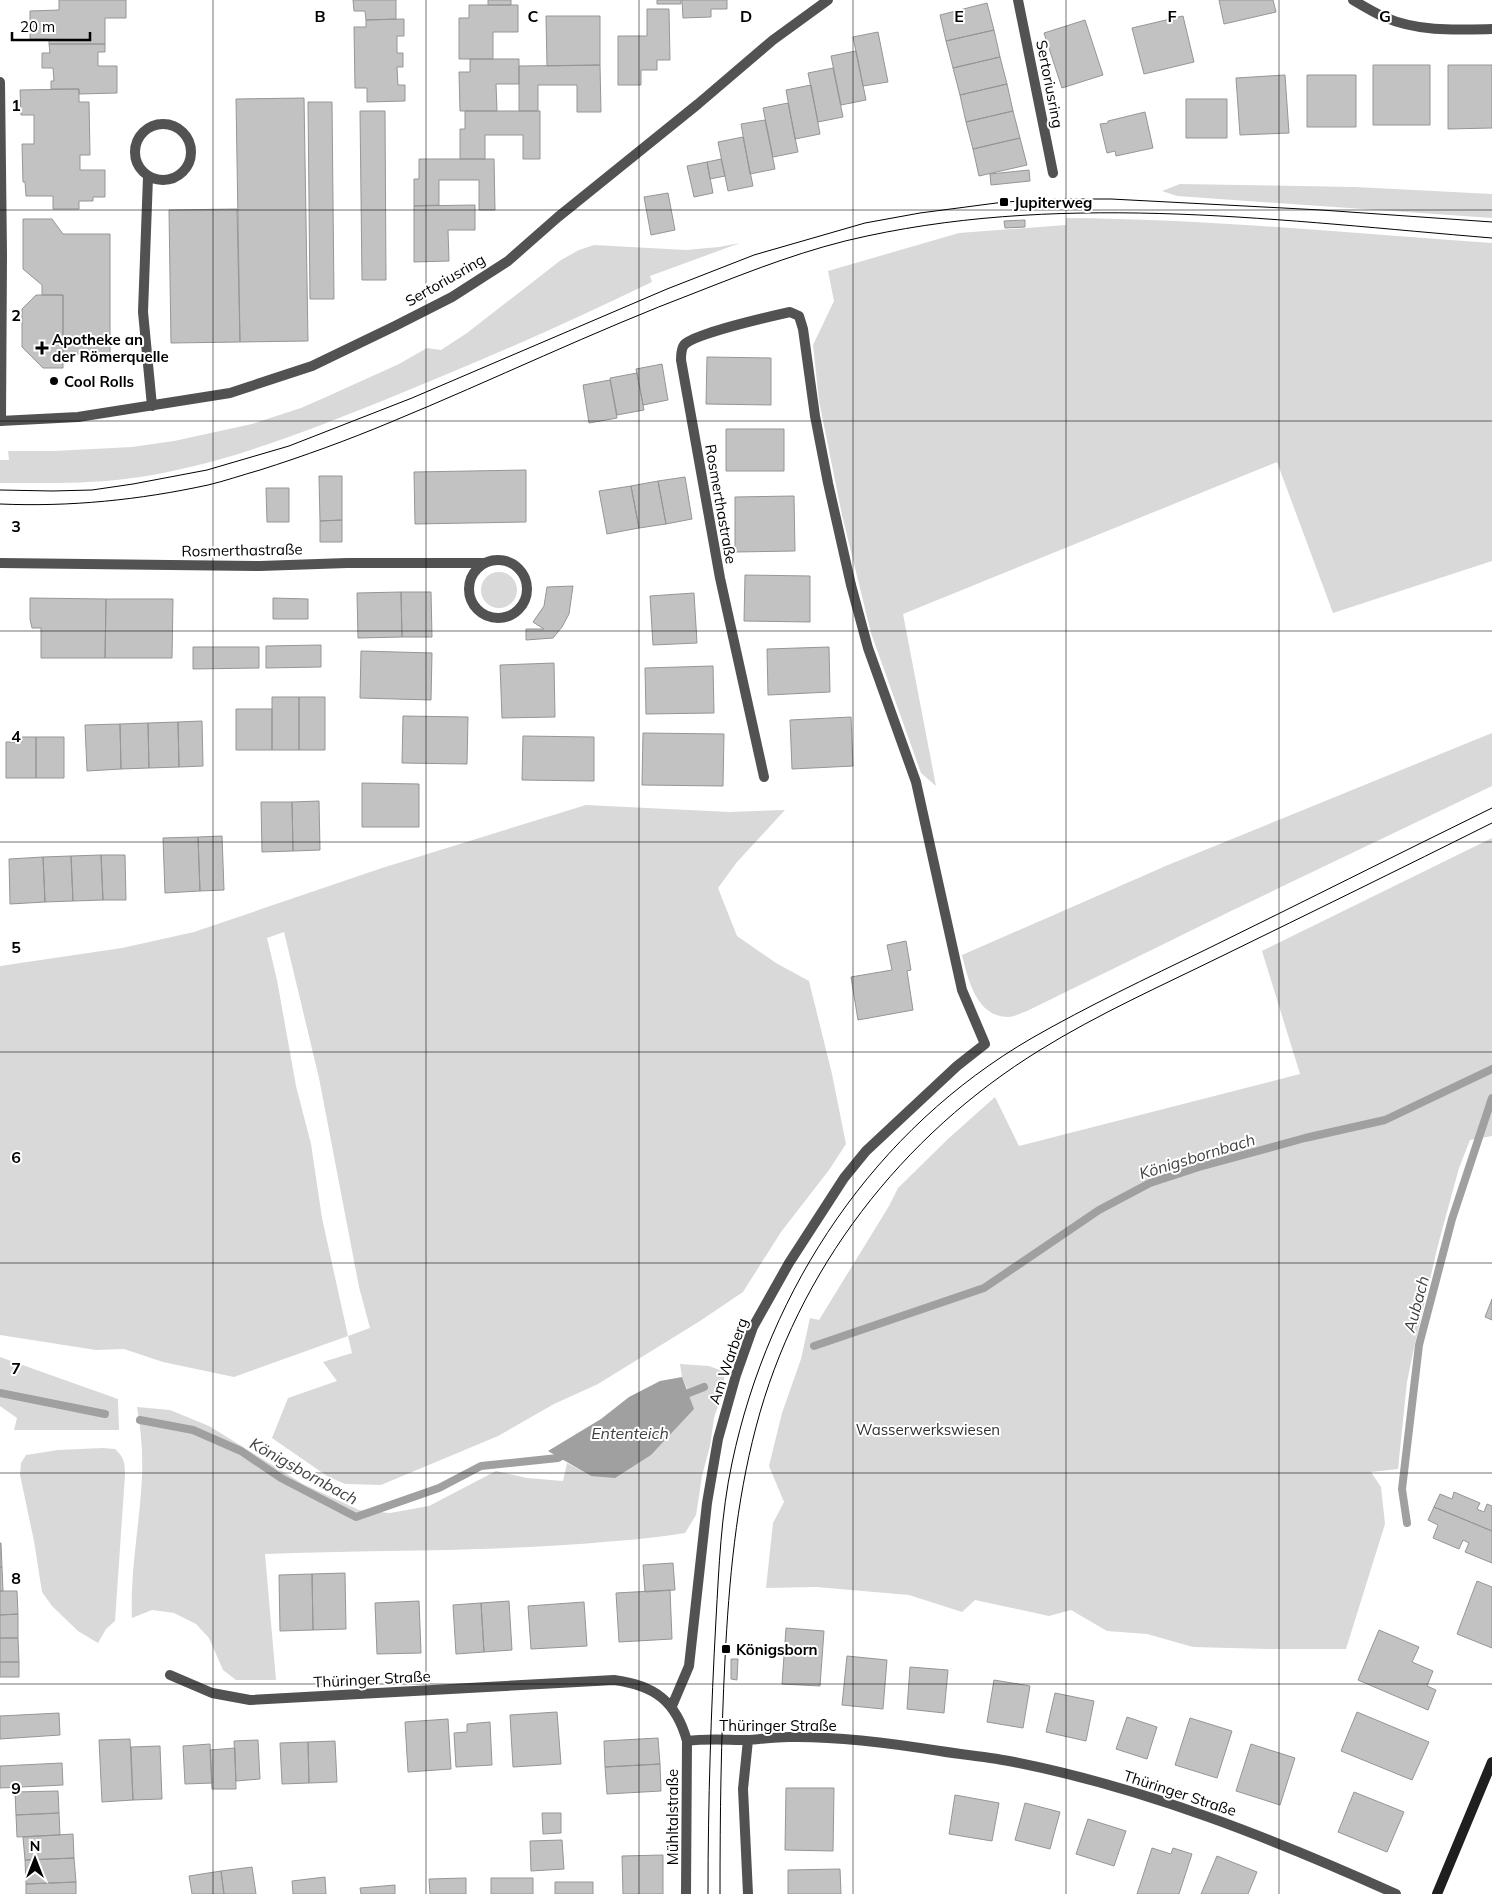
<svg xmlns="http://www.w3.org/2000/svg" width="1492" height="1894" viewBox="0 0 1492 1894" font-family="Mulish,sans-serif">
<rect width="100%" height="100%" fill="#fff"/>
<path fill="#d9d9d9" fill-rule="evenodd" d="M1180 184 1355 187 1492 194V218L1177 196 1162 191Z
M1066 218C1208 219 1350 233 1492 243V561L1333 613 1277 462 903 614 936 786 921 773 871 633 842 515 819 401 813 345 834 301 828 271 959 233 1066 225Z
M740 243 650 276 652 282C564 325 473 364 382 401 299 434 214 468 125 479 84 484 41 483 0 483V460H9L8 451H54L132 447 174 441 252 424 301 408 326 397 399 364 427 348 441 350 467 333 561 260 579 250 594 245 686 250 719 247Z
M481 590a18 18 0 1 1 36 0a18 18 0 1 1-36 0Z
M1492 733V786L1229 912 1027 1011C1021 1013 1014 1017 1008 1017 977 1017 968 980 962 955L1168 865Z
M586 805 729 812 785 810 737 862 718 888 737 936 776 963 809 981 832 1074 846 1144 829 1170 781 1232 743 1292 700 1321 598 1384 554 1404 498 1436 381 1485 345 1484 327 1476 272 1438 288 1398 337 1381 323 1362 352 1353 348 1336 234 1377 163 1362 124 1349 96 1350 0 1335V966L122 948 194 932 382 868ZM284 932 319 1078 359 1287 370 1328 348 1336 322 1218 311 1144 296 1086 277 980 267 938Z
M1492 838V1136L1470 1140 1459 1168 1438 1245 1414 1348 1407 1382 1398 1469 1371 1472 1381 1487 1385 1524 1346 1649H1269L1193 1647 1147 1634 1107 1631 1071 1610 1049 1616 975 1600 962 1612 909 1595 816 1587 766 1588 773 1523 784 1502 769 1466 782 1413 801 1359 810 1318 819 1320 889 1206 898 1188 949 1138 995 1097 1019 1146 1300 1074 1262 951Z
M0 1357 118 1399 119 1430H14L17 1418 0 1406Z
M680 1364 709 1366 725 1372 722 1394 714 1418 710 1446 702 1476 696 1515 685 1533C650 1539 615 1541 580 1544 475 1552 370 1550 265 1554L276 1680H236L223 1670 209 1638 196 1624 174 1613 152 1610 132 1618C130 1570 140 1523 142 1476 143 1452 141 1430 137 1407L170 1410 209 1426 303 1484 359 1510 390 1513 429 1506 496 1471 527 1478 563 1481 567 1463 591 1476 689 1393 682 1377Z
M103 1448 115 1449C124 1457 125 1463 125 1475L115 1621 106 1629 98 1643 78 1631 52 1606 42 1592 34 1541 20 1475 21 1463 26 1455 58 1450Z"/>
<path fill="#a0a0a0" d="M682 1377 694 1409 651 1455 615 1478 591 1476 548 1451 601 1419 629 1397 660 1381Z"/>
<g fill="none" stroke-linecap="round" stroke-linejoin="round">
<path stroke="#a0a0a0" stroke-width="8" d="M814 1346 984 1288 1099 1210 1150 1183 1199 1167 1305 1138 1385 1120 1492 1069
M0 1393 105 1414
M681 1396 704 1387
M140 1420 193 1430 241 1451 281 1478 356 1517 439 1488 481 1466 558 1458 566 1454
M1407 1523 1402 1489 1419 1345 1452 1219 1492 1098"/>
</g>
<path fill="#c2c2c2" stroke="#969696" d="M59 0H126V18H105V44H49V39H30V11L59 10Z
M353 0H396V19L366 20 365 11H354Z
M488 0H511V5H488Z
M657 0H681V4H657Z
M682 0H727V9H711V17L683 18Z
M1219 0H1273L1276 12 1224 24Z
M987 3 994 30 946 41 940 15Z
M469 5H518V32H493V59H459V18H469Z
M647 9H669L670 60H657V70H641V85H618V36H647Z
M546 16H600V65L547 66Z
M1183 16 1194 62 1144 74 1132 28Z
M404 19V36H397V53H403V67H397L398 85H405V101L367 102V88H355L354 27H366V20Z
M1085 20 1103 75 1062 88 1044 33Z
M994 30 1000 57 953 68 946 41Z
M878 32 888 82 863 86 853 37Z
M49 44H105V52H98V66H117V93L79 94V89H51V81H54L53 68H42V53H50Z
M856 51 866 100 841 105 831 56Z
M1000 57 1007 84 960 95 953 68Z
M470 59H519V84H496L497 111H460L459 72H470Z
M600 65 601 112H577V85H538V111H519V66Z
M1373 65H1430V125H1373Z
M1448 65H1492V128L1448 129Z
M833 68 843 117 818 122 808 73Z
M1285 75 1289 133 1240 135 1236 78Z
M1307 75H1356V127H1307Z
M1007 84 1013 111 966 122 960 95Z
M811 85 820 134 795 139 786 90Z
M79 89V102H89L90 155H80V170H105V197H93V201H79V209H53V196H26L25 182H23L22 144H34V115H21L20 90Z
M304 98 308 341 240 342 236 99Z
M1186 99H1227V138H1186Z
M308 102H332L334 299H310Z
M788 103 798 152 773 157 763 108Z
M360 111H385L386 280H362Z
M465 111H540V159H523V135H485V159H460V129H465Z
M1013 111 1020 138 973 149 966 122Z
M1145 112 1153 148 1116 156 1115 151 1107 153 1100 124 1108 123V121Z
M765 120 775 169 750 174 741 124Z
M743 137 753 186 728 191 718 142Z
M1020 138 1027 165 979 176 973 149Z
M419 159H494L495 210H479V180H439V205L414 206V179H419Z
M721 159 725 176 710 179 707 162Z
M707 162 713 193 694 197 687 166Z
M1029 170 1030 181 991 185 990 174Z
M668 193 675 230 651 235 644 197Z
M475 205V230H448L449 261 414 262V206Z
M237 209 240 342 171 343 169 210Z
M23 219H52L63 234H110V354H63V295H42V285L23 269Z
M1025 220V227L1005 228 1004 221Z
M36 295H63V368H43L22 347V309Z
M707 357 771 358V405L706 404Z
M662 364 668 400 643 405 636 369Z
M637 373 644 410 617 415 610 378Z
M610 380 617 418 589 423 583 385Z
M726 429H784V471H726Z
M526 470V522L415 524 414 472Z
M319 476H342V520L320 521Z
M685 477 692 519 666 524 658 481Z
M658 481 666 524 639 528 631 486Z
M631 486 639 528 607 534 599 491Z
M266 488H289V522H267Z
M794 496 795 551 735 552V497Z
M342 520V542H320V521Z
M745 575 810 576V622L744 621Z
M573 586 569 614 562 627 553 638 526 640V629H544L533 622 544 606 547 587Z
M401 592 402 637 358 638 357 593Z
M401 592H431L432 637H402Z
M694 593 697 643 653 645 650 596Z
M30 598 106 599 105 658H41V628H32L30 619Z
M273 598 308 599V619H273Z
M106 599H173L172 658H105Z
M321 645V667L266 668V646Z
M193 647H259V668L193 669Z
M829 647 830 692 768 695 767 649Z
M361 651 432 653 431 700 360 698Z
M554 663 555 717 502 718 500 665Z
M713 666 714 713 646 714 645 668Z
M272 697H299V750H272Z
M299 697H325V750H299Z
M236 709H272V750H236Z
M403 716 468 717 467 764 402 763Z
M851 717 853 766 792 769 790 720Z
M202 721 203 766 179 767 178 722Z
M178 722 179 767 149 768 148 723Z
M148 723 149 768 121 769 120 724Z
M120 724 121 769 87 771 85 725Z
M643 733 724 734 723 786 642 785Z
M523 736 594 737V781L522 780Z
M22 737H36V778H6V742H22Z
M36 737H64V778H36Z
M362 783 419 784V827H362Z
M319 801 320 850 293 851 292 802Z
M261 802H292L293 851 262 852Z
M222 836 224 890 200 891 198 837Z
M198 837 200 891 165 893 163 838Z
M101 855H125L126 900H103Z
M101 855 103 900 73 901 71 856Z
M71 856 73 901 45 902 43 857Z
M43 857 45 902 10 904 9 859Z
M906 941 911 970 907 971 913 1010 858 1020 851 977 892 970 887 945Z
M1492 1299V1320L1485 1317Z
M1454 1492 1480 1503 1477 1509 1484 1512 1487 1504 1492 1506V1531L1434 1507 1440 1494 1452 1499Z
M1434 1507 1492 1531V1563L1465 1552 1469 1543 1463 1540 1459 1549 1433 1538 1438 1525 1428 1520Z
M0 1543H1L2 1567H0Z
M673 1563 675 1590 645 1592 643 1565Z
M0 1567H2L3 1591H0Z
M345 1573 346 1629 313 1630 312 1574Z
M312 1574 313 1630 280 1631 279 1575Z
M1477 1581 1492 1587V1648L1457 1634Z
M670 1590 672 1639 619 1642 616 1593Z
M0 1591H17L18 1614 0 1615Z
M419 1601 421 1653 377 1654 375 1603Z
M509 1601 512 1650 484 1652 481 1603Z
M584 1602 587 1646 531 1649 528 1606Z
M481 1603 484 1652 456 1654 453 1605Z
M18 1614V1638H0V1615Z
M786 1628 824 1631 820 1686 782 1684Z
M1379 1630 1419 1647 1412 1662 1433 1671 1427 1686 1436 1690 1428 1710 1358 1680Z
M0 1638H18L19 1662H0Z
M847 1656 887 1660 883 1709 842 1705Z
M731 1659H738L737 1680 731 1679Z
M0 1662H19V1677H0Z
M910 1667 948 1670 944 1713 907 1709Z
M994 1680 1030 1686 1023 1728 987 1722Z
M1055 1693 1094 1701 1086 1741 1046 1732Z
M557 1712 561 1764 513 1767 510 1715Z
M1357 1712 1429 1742 1412 1780 1341 1751Z
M59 1713 60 1735 0 1739V1716Z
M1127 1717 1157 1727 1147 1759 1116 1749Z
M1190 1718 1232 1731 1217 1778 1175 1765Z
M448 1719 451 1769 408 1772 405 1722Z
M490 1722 492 1765 456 1767 454 1733 467 1732V1724Z
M658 1738 660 1764 605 1767 604 1741Z
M130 1739 133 1800 102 1802 99 1740Z
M258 1740 260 1779 236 1781 234 1741Z
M335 1741 337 1782 309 1783 308 1742Z
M308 1742 309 1783 282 1784 280 1743Z
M210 1744 212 1783 185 1784 183 1746Z
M1251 1744 1295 1758 1280 1805 1236 1791Z
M160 1746 162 1799 133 1800 131 1747Z
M235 1748 236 1789H212L210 1750Z
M62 1763 63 1785 0 1788V1766Z
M660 1764 661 1791 607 1794 605 1767Z
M786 1788H834L833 1851 785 1850Z
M58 1791 59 1813 16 1815 15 1792Z
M1354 1792 1404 1812 1387 1852 1338 1832Z
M955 1795 999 1803 992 1841 949 1834Z
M1025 1803 1060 1812 1050 1849 1015 1840Z
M59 1813 60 1835 17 1837 16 1815Z
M542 1813H561V1833L543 1834Z
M1088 1819 1126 1831 1114 1866 1076 1854Z
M73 1834 74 1858 25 1860 23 1837Z
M562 1840 564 1869 531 1871 530 1841Z
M1152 1848 1171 1854 1173 1848 1192 1854 1179 1894H1137Z
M663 1855V1894H623L622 1856Z
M1217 1856 1257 1872 1248 1894H1201Z
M74 1858 76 1882 26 1884 25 1860Z
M252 1867 256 1894H224L221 1871Z
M840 1869 841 1894H788V1870Z
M221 1871 224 1894H192L189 1876Z
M325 1877 326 1894H293L292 1881Z
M466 1878V1894H430L429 1879Z
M491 1878H533V1894H491Z
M76 1882V1894H26V1884Z
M555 1882H593V1894H555Z
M395 1885V1894H361L360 1888Z"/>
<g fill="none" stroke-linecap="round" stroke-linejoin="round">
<path stroke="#525252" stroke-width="10" d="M0 82 2 255
M0 255H2L1 421"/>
<path stroke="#525252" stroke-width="10" d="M1018 0 1053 173
M1353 0C1363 6 1373 12 1384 17 1418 32 1456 30 1492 29
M135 152a28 28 0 1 1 56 0a28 28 0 1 1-56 0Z
M148 177 143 312 152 406
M0 421 78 417 230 393 312 366 395 326 452 297 508 261 558 217 698 104 773 40 828 0
M469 589a29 29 0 1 1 58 0a29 29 0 1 1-58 0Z
M0 563 260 566 347 563H485
M170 1675 212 1693 250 1700 614 1680C654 1685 676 1701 687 1741L686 1894
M672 1706 689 1666 707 1503 718 1439 736 1375 753 1327 789 1263 844 1178 866 1151 957 1066 985 1044 962 990 916 782 868 648 851 585 828 483 815 416 803 329 799 316 790 312C772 316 693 334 684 345 681 349 681 355 681 360L720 578 764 777
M687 1741C707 1738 727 1740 748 1740 761 1739 775 1737 789 1737 838 1736 891 1743 940 1751 964 1755 990 1757 1014 1762 1146 1788 1274 1839 1396 1894
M748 1894 743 1789 748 1740"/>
<path stroke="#1f1f1f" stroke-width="10" d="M1437 1894 1492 1762"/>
<path stroke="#000" stroke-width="1" d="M0 490 52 491 92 490 133 484 207 470 289 446 412 398 667 289 754 255 865 223 920 213 1004 202 1061 199H1111L1321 210 1492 222
M0 504C70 507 139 500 208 485 225 481 242 475 260 470 304 456 348 440 391 422 493 380 594 331 697 292 753 270 809 248 867 236 1072 192 1285 221 1492 238
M708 1894C708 1802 711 1710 716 1619 719 1567 721 1514 732 1463 769 1287 875 1129 1032 1038 1088 1006 1147 978 1205 950 1301 903 1396 855 1492 808
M720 1894C720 1816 721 1738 725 1659 729 1581 736 1503 756 1427 797 1270 902 1135 1040 1050 1098 1014 1161 986 1222 956 1312 912 1402 868 1492 823"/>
</g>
<path fill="none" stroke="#000" stroke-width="1" stroke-opacity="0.55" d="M213 0V1894M426 0V1894M639 0V1894M853 0V1894M1066 0V1894M1279 0V1894M0 210H1492M0 421H1492M0 631H1492M0 842H1492M0 1052H1492M0 1263H1492M0 1473H1492M0 1684H1492"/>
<g fill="#000" stroke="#fff" stroke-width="2">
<rect x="999" y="197" width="10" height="10" rx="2.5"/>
<path d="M39.5 340.5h5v5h5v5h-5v5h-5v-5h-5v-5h5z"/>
<circle cx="54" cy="381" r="5"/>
<rect x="721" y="1644" width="10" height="10" rx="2.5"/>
</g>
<g text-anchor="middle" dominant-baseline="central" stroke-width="4" stroke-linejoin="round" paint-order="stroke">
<g font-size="15" fill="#000" stroke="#fff">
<text transform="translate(1050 84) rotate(79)">Sertoriusring</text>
<text transform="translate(445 280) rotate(-30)">Sertoriusring</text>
<text transform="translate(721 504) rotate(80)">Rosmerthastraße</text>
<text transform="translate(242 550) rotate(-1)">Rosmerthastraße</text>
<text transform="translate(728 1361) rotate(-71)">Am Warberg</text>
<text transform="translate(372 1679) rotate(-3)">Thüringer Straße</text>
<text x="778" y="1725">Thüringer Straße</text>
<text transform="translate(1180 1793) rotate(18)">Thüringer Straße</text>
<text transform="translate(672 1817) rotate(-90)">Mühltalstraße</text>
</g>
<g font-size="15" font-weight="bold" fill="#000" stroke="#fff" text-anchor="start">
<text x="1014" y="202">Jupiterweg</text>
<text x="52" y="339">Apotheke an<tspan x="52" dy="17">der Römerquelle</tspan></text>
<text x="64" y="381">Cool Rolls</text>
<text x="736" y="1649">Königsborn</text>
</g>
<g font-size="15" fill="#303030" stroke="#fff">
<text x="928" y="1429">Wasserwerkswiesen</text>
</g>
<g font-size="16" font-style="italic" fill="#414141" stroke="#fff">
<text transform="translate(1197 1156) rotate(-17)">Königsbornbach</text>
<text transform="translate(1416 1304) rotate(-75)">Aubach</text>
<text x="630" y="1433">Ententeich</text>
<text transform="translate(304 1471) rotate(29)">Königsbornbach</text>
</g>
</g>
<g font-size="16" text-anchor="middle" font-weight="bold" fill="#000" stroke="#fff" stroke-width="4" stroke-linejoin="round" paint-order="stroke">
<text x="320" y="22">B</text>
<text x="533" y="22">C</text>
<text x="746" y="22">D</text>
<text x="959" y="22">E</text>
<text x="1172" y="22">F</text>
<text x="1385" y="22">G</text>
<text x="16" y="111">1</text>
<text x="16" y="321">2</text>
<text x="16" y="532">3</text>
<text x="16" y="742">4</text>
<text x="16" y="953">5</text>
<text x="16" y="1163">6</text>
<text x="16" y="1374">7</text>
<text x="16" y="1584">8</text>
<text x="16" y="1794">9</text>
</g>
<g transform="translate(35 1859)" stroke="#ffffff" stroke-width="4" paint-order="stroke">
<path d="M0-4L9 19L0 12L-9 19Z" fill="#000000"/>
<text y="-8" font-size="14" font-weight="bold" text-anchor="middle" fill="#000000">N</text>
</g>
<path d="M12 32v8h78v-8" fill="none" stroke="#000000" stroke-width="2.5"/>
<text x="20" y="32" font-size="15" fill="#000000" stroke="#ffffff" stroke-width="4" paint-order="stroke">20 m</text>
</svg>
